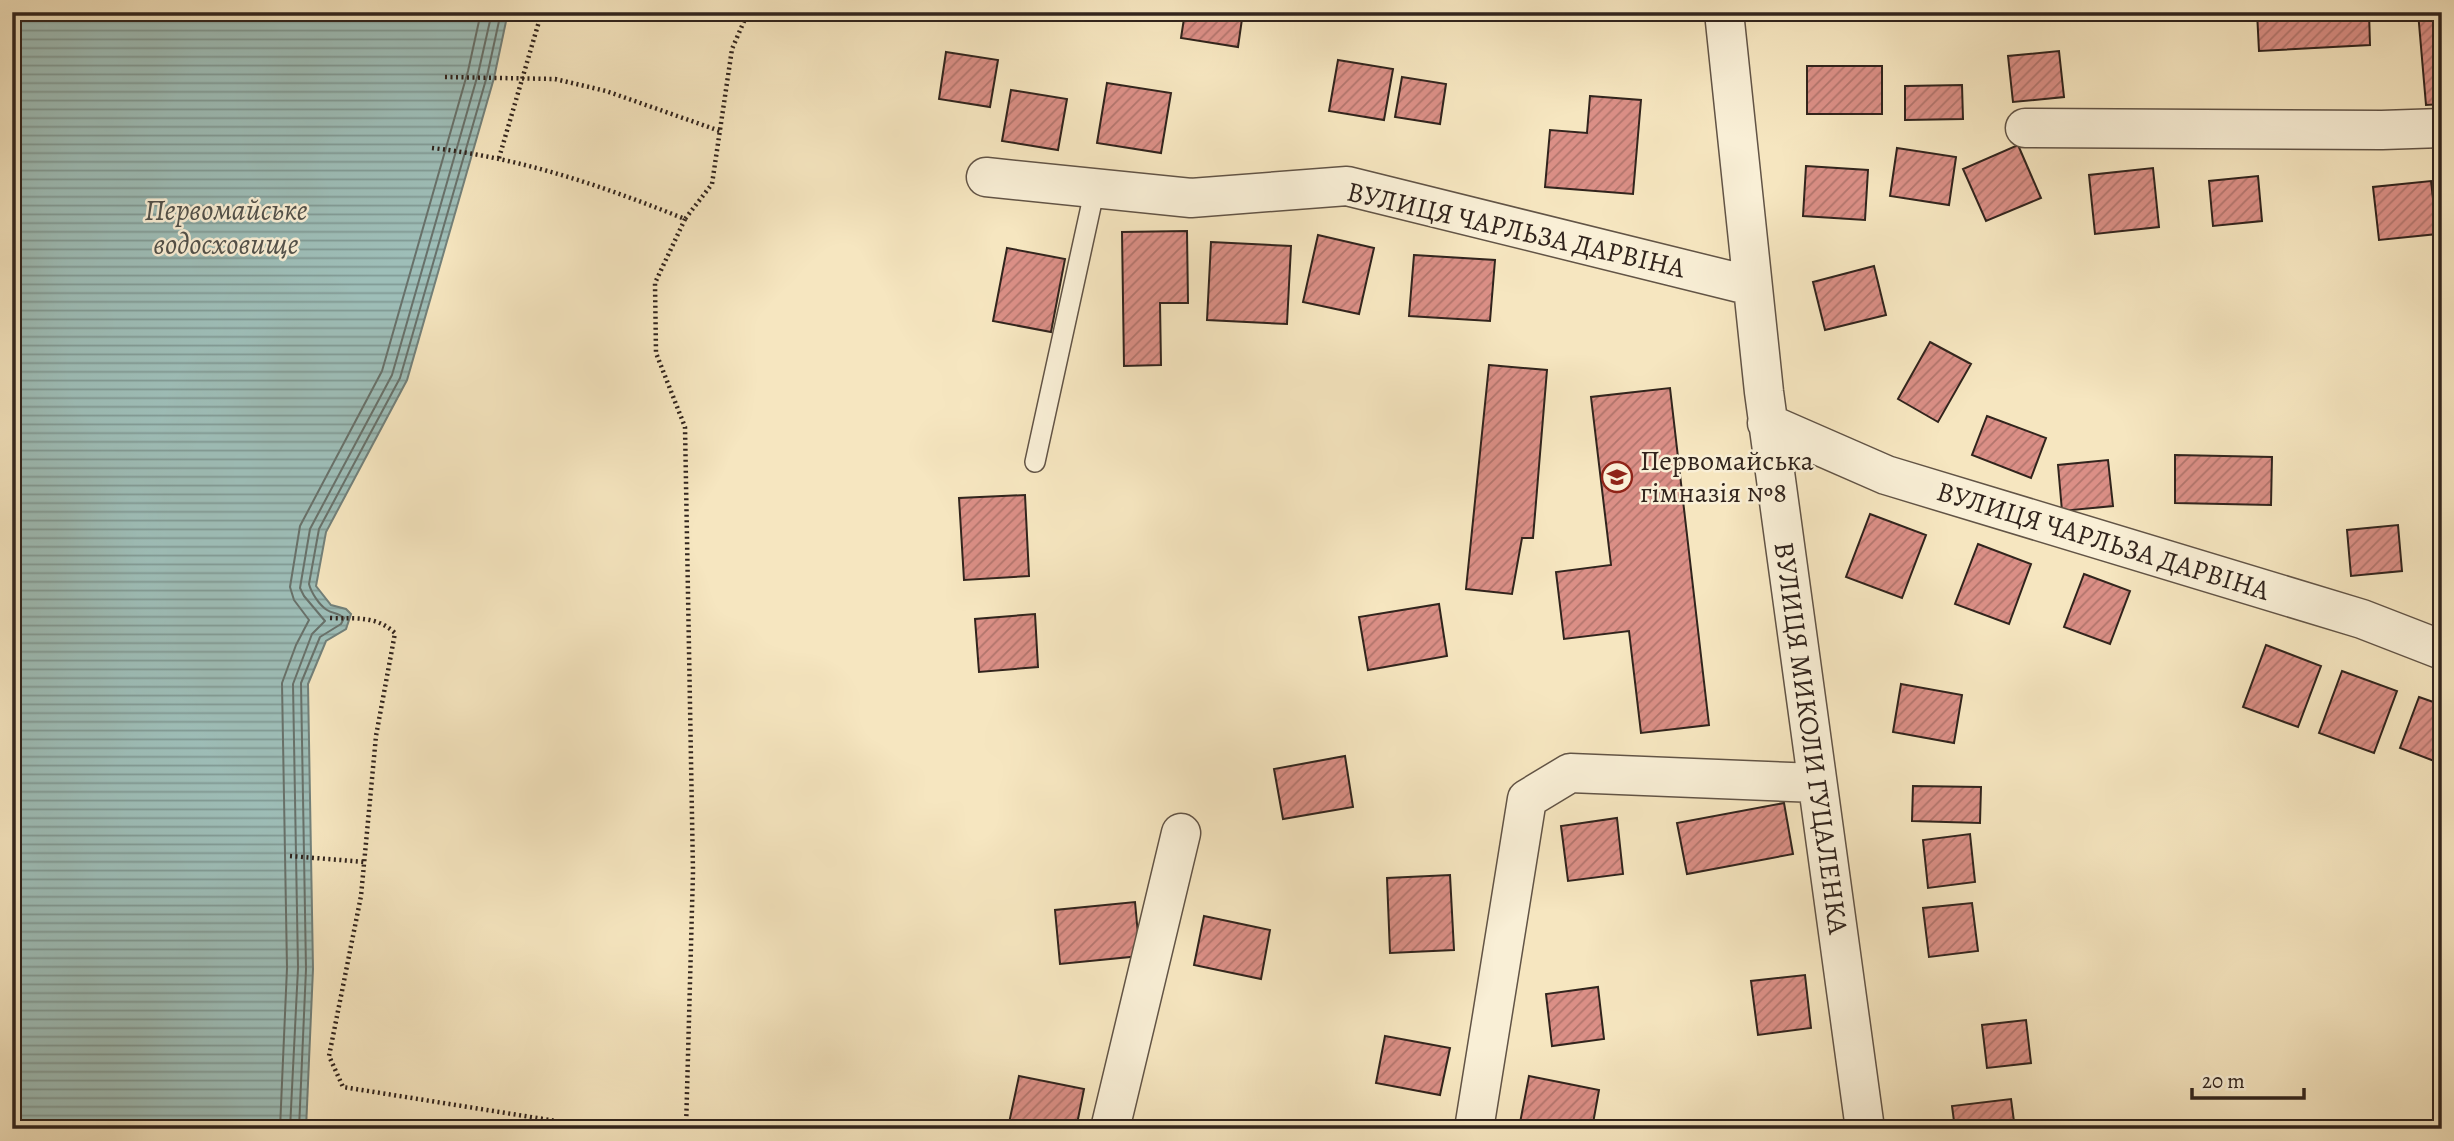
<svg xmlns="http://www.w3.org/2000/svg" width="2454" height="1141" viewBox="0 0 2454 1141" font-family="Alegreya,serif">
<defs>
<pattern id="water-rules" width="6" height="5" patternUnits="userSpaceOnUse" patternTransform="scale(1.75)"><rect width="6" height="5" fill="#9ebeb8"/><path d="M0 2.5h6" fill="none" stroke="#819a95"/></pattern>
<pattern id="building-hatch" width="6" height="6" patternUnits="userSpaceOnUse" patternTransform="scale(1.75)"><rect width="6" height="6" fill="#db8f86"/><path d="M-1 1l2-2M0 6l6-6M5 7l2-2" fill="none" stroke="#b2756d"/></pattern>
</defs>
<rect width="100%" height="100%" fill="#f6e6c0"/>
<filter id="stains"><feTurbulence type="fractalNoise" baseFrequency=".00286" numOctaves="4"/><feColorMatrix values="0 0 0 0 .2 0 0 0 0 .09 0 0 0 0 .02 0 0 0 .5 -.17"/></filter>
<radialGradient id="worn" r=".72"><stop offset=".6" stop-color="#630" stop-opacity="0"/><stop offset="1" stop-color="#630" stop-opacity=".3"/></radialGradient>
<path fill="url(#water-rules)" stroke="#72807a" stroke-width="2" d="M12 12H508L494 78 407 380 326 532 316 586 331 605 346 609 351 614 346 629 326 641 308 684 313 969 306 1129H12Z"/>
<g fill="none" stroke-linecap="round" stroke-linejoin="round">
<path stroke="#68716a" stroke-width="2" d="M280 1129 287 968 282 683 296 645 309 620 294 600 290 587 300 526 382 371 468 71 481 12
M290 1129 298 968 293 684 312 634 325 621 304 596 300 588 310 529 392 375 478 74 492 12
M299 1129 306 969 301 683 320 637 341 624 344 618C338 612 333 614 327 610 319 605 311 592 309 584L319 529 400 378 487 76 501 12"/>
</g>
<path fill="url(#building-hatch)" stroke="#31241d" stroke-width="2" d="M1185 12H1243L1238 47 1181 38Z
M2257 12H2369L2370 45 2259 51Z
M2418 12H2442V104L2426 105Z
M2059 51 2064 97 2013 102 2008 56Z
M946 52 998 60 990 107 939 99Z
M1338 60 1393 69 1384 120 1329 111Z
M1807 66H1882V114H1807Z
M1402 77 1446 84 1440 124 1395 117Z
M1107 83 1171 93 1161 153 1097 143Z
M1962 85 1963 119 1905 120V86Z
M1011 90 1067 99 1058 150 1002 141Z
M1590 96 1641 100 1633 194 1545 187 1550 130 1587 133Z
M2018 145 2041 198 1986 221 1963 169Z
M1897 148 1956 157 1949 205 1890 196Z
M1806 166 1868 170 1865 220 1803 216Z
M2153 168 2159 227 2095 234 2089 175Z
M2258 176 2262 221 2213 226 2209 181Z
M2431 181 2437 234 2379 240 2373 187Z
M1187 231 1188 303H1160L1161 365 1124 366 1122 232Z
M1318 235 1374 248 1359 314 1303 302Z
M1211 242 1291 246 1287 324 1207 320Z
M1007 248 1065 259 1051 332 993 321Z
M1414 255 1495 260 1490 321 1409 316Z
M1874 266 1886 315 1825 330 1813 282Z
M1930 342 1971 364 1938 422 1898 399Z
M1489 365 1547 370 1533 538H1522L1512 594 1466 589Z
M1670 388 1709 725 1641 733 1629 631 1564 639 1556 572 1611 565 1591 397Z
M1987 416 2046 438 2031 478 1972 455Z
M2175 455 2272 457 2271 505 2175 503Z
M2108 460 2113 506 2062 511 2058 465Z
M1025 495 1029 576 964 580 959 498Z
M1870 514 1926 535 1902 598 1846 577Z
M2398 525 2402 571 2351 576 2347 530Z
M1978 544 2031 564 2009 624 1955 604Z
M2084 574 2130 591 2110 644 2064 627Z
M1439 604 1447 656 1368 670 1359 617Z
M1035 614 1038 667 979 672 975 619Z
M2266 645 2321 666 2298 727 2243 707Z
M2342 671 2397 691 2374 753 2319 733Z
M1901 684 1962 695 1954 743 1893 732Z
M2419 697 2442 705V764L2400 748Z
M1345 756 1353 807 1283 819 1274 769Z
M1913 786 1981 787 1980 823 1912 821Z
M1784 803 1793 854 1687 874 1677 823Z
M1617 818 1623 874 1568 881 1561 826Z
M1970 834 1975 882 1928 888 1923 840Z
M1450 875 1454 950 1390 953 1387 878Z
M1135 902 1140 956 1060 964 1055 910Z
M1972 903 1978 951 1929 957 1923 908Z
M1204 916 1270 930 1261 979 1194 965Z
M1805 975 1811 1028 1758 1035 1751 981Z
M1598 987 1604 1039 1552 1046 1546 994Z
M2026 1020 2031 1063 1987 1068 1982 1025Z
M1385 1036 1450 1048 1440 1095 1376 1083Z
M1019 1076 1084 1089 1076 1129H1037L1009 1123Z
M1529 1076 1599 1090 1592 1129 1519 1128Z
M2011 1099 2015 1129H1955L1952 1106Z"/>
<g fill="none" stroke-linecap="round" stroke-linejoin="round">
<g stroke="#625446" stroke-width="22">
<path id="service" d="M1035 462 1095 188"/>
</g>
<g stroke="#625446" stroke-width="41">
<path id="minor" d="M1724 12 1764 392 1865 1129
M2025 128 2382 130 2442 128
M986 177 1191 198 1347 186 1752 286
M1767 423 1886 475 2362 619 2442 650
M1110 1129 1181 833
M1474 1129 1527 799 1570 773 1817 783"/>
</g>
<path stroke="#31241d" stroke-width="4.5" stroke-dasharray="2 3.5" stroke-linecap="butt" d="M445 77 555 79 606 91 720 131
M432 148C521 158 603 186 685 219L712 184 732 49 748 12
M499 158 540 18 539 12
M685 219 655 283 656 353 685 427 693 872 686 1129
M330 618C356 619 375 615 395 633L376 736 361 896 329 1056 343 1087 606 1129
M290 856 365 862"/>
<use href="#service" stroke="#f9efd6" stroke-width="19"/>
<use href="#minor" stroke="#f9efd6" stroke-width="38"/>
</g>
<defs>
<g id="school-ring" transform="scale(1.575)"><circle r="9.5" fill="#f9efd6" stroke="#8f2418" stroke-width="1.5"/><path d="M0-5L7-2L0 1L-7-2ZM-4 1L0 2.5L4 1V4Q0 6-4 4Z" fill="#8f2418"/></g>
</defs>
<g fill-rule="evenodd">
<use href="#school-ring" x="1617" y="477"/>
</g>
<g text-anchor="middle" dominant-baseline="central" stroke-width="5" stroke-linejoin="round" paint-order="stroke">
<g font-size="28" fill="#31241d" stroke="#f9efd6">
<text transform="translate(1516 230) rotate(13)">ВУЛИЦЯ ЧАРЛЬЗА ДАРВІНА</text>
<text transform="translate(2103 541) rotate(17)">ВУЛИЦЯ ЧАРЛЬЗА ДАРВІНА</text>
<text transform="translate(1811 738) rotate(82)">ВУЛИЦЯ МИКОЛИ ГУЦАЛЕНКА</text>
</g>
<g font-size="28" fill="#31241d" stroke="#f9efd6" text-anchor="start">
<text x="1640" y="461">Первомайська<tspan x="1640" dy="32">гімназія №8</tspan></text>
</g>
<g font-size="30" font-style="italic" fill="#52524c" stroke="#f9efd6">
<text x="226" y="210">Первомайське<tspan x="226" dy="34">водосховище</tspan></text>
</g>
</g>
<rect width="2454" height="1141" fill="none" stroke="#f6e6c0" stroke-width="42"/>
<rect x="14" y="14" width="2426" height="1113" fill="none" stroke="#31241d" stroke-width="3.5"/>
<rect x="21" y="21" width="2412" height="1099" fill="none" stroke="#31241d" stroke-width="2"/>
<path d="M2192 1088v10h112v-10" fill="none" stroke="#31241d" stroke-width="3.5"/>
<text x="2202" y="1088" font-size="21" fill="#31241d" stroke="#f9efd6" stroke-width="5" paint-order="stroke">20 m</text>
<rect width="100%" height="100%" filter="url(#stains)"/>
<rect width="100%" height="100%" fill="url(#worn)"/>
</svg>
